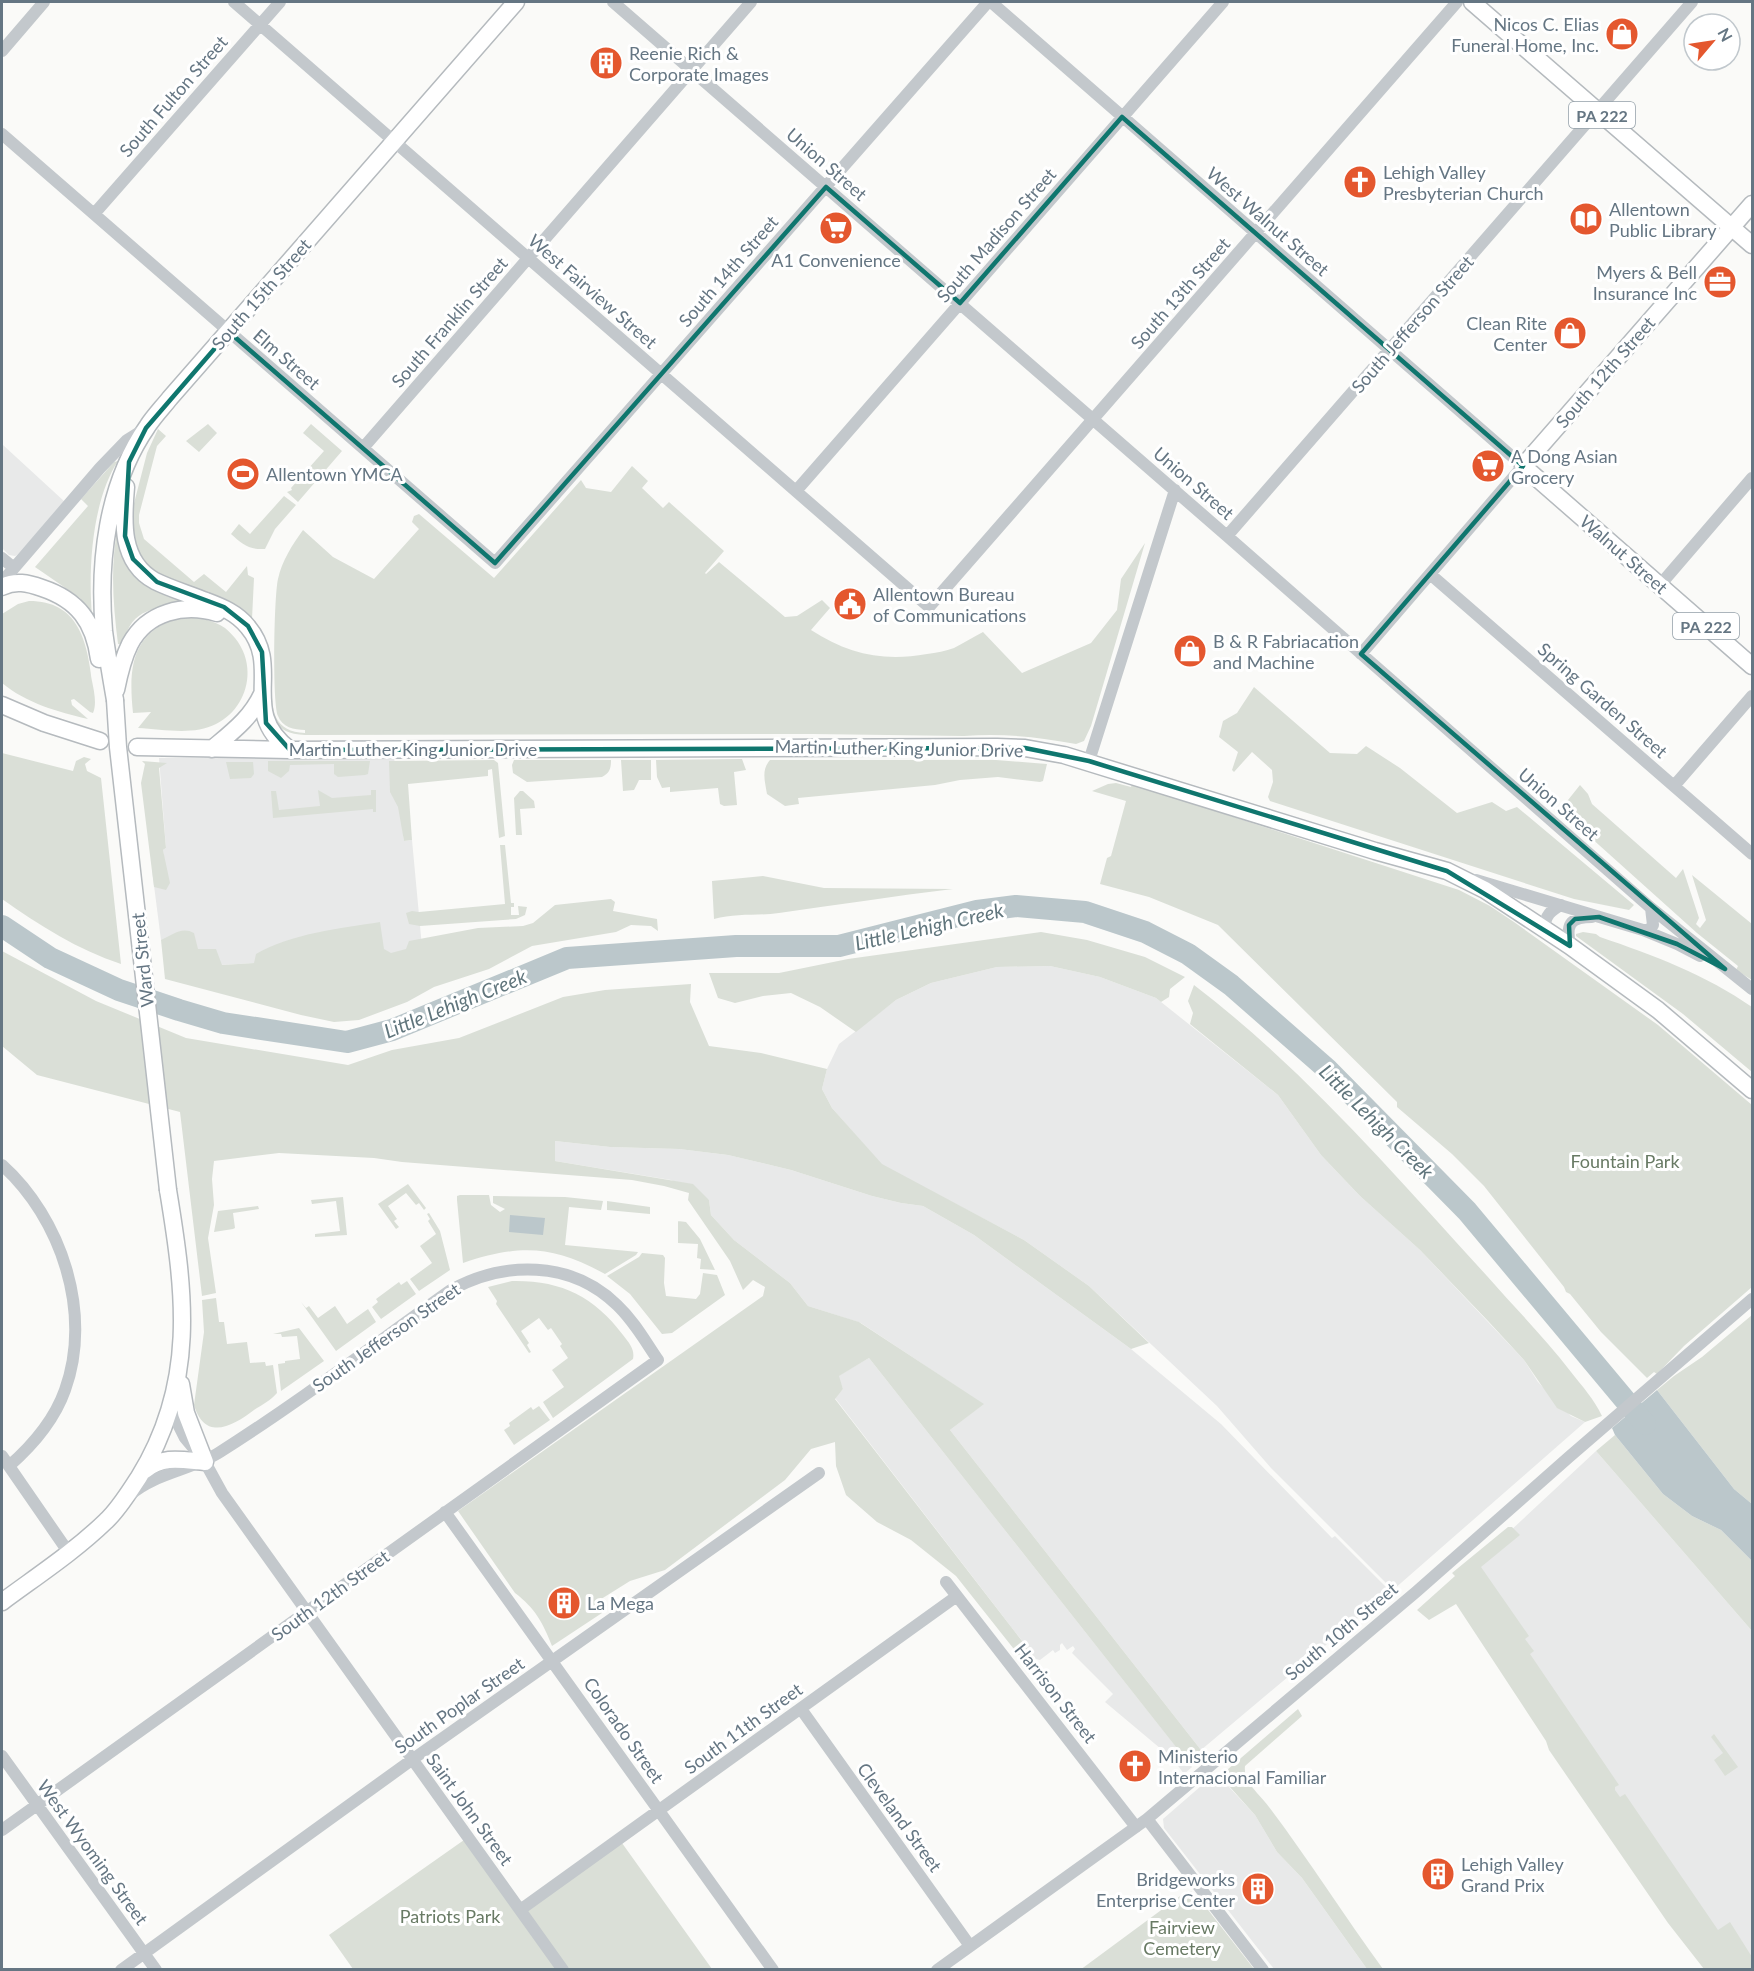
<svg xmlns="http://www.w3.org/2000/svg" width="1754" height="1971" viewBox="0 0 1754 1971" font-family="Lato,sans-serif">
<rect width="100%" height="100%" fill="#fafaf8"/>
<path fill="#e8e9e9" d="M3 445 65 502 17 555 15 556 9 555 2 548Z
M394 757 404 841 412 840 422 947 393 975 254 963 221 965 198 949 161 940 152 870 165 865 163 850 166 848 159 758Z
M1050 966 1100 977 1156 998 1278 1095 1321 1155 1360 1196 1420 1250 1524 1360 1538 1382 1571 1416 1585 1422 1393 1590 1271 1468 1217 1406 1089 1286 1024 1240 882 1165 832 1108 822 1089 827 1069 839 1044 896 1000 931 983 997 967Z
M555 1141 610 1147 679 1149 728 1155 791 1170 872 1196 901 1203 923 1206 974 1235 1131 1349 1221 1424 1332 1538 1335 1536 1390 1591 1201 1750 950 1430 983 1404 861 1323 808 1306 790 1283 734 1240 711 1215 709 1200 671 1180 555 1161Z
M869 1358 1192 1767 1184 1774 1173 1759 1105 1702 1113 1694 1072 1653 1075 1649 1073 1646 1067 1650 1062 1643 1060 1645V1650L1055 1653 1053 1650 1040 1660 1036 1659 835 1398 843 1389 838 1376Z
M1596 1451 1752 1631V1969H1738L1464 1574Z
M1216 1773 1255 1815 1277 1852 1302 1878 1367 1969H1274L1164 1828 1163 1819Z"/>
<path fill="#dadfd7" d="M208 424 217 433 199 452 186 441Z
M311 424 342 451 298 502 287 492 292 490 291 488 324 451 303 433Z
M158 429 166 436 157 446 139 515V523L144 539 194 582 204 574 226 592 247 566 248 575 254 578 252 619 228 600 158 574 142 561 136 553 131 515 147 453Z
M118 461C92 501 88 569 92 615L80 598 35 567 88 506 81 499 114 462Z
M632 466 648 481 642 488 663 508 669 502 724 551 705 573 706 574 719 562 785 617 797 616 822 600 830 608 811 630C848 654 883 662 927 654 936 653 946 651 954 648 964 643 973 637 983 632L1022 673 1091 643 1117 610 1121 579 1145 543 1091 726 1084 741 1076 744C1039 737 1003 733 964 736L812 734 305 735C263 734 271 699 270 668H272C273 698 265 731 305 733V730C294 730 282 727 278 716 272 703 274 595 278 579 282 561 292 545 303 530L333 557 374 579 419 529 412 522 414 516 419 514 494 578 581 480 586 488 611 492Z
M284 496 296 505 275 529 265 549C249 550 242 544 231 534L239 524 250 534Z
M118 526 122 550 184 598C156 612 132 605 123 644H118C113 604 110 566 118 526Z
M29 601C78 601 87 640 92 681 94 691 97 704 93 713L90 712 74 699 71 700 72 705 88 719C58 712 26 703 2 683V614L18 604Z
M186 616C200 618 213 620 225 628 229 631 232 635 235 638 258 666 248 708 216 724 193 736 162 729 138 728L151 712 133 713C128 665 132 629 186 616Z
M1254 687 1330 753 1357 754 1366 746 1400 768 1457 813 1492 802 1506 811 1517 807 1634 905 1629 910 1574 899 1270 801 1268 797 1273 782 1272 770 1252 752 1234 772 1232 770 1238 752 1219 737 1223 721 1237 713Z
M2 753 73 771 76 761 84 757 91 759 85 764 87 771 101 778 121 964C78 950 39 925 2 899Z
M742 759 746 770 734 772 737 805 724 806 720 804 718 788 670 792V787L662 788 657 777 656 760Z
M494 760 498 763 505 836 499 838 492 769 488 770V776L408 784 412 840 404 841 398 807 390 792 389 761Z
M514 760H611C611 768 610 773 602 777L527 782 513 773 512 765Z
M621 760H651V780H639L634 790 623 791Z
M770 760H996L1047 764 1043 781 1040 782 998 777 960 780 935 785 798 798 799 804 785 806 767 794C765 781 761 770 770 760Z
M142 761 167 763 159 768 166 848 163 850 170 883 166 890 154 887 141 783 145 764Z
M268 761H370L368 774 365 775 338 777 334 774V764L290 765 289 771 281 778 268 771Z
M226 762H253L254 774 251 778 230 779Z
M1116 783 1131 787 1132 784 1459 890 1490 906 1514 922 1658 1025 1752 1105V1287L1684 1346 1657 1374 1654 1372 1647 1378 1601 1332 1570 1294 1566 1292 1564 1287 1484 1186 1452 1154 1397 1107V1102L1218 925 1149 897 1100 884 1107 858 1111 856 1126 801 1092 791 1108 784Z
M1580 785 1588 794 1592 804 1676 878 1683 869 1699 918 1696 924 1700 928 1706 920 1692 875 1752 924V980L1736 970 1738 966 1697 933 1560 810Z
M318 790 332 798 371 795V790H376V812H373V809L273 818 271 791H276L279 810 320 806Z
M520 791H523L534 801 535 808 520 809 522 835H516L514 798Z
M500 845H505L511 903H514V907H511V915H519L518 906 527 907 525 915 516 919 420 926 409 924 406 913 412 911 419 912 505 904Z
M763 876 824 888 953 889C894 896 837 905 779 913 757 916 735 913 714 919L712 881Z
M611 899 615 902 613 911 657 919 658 931 651 926 631 925 616 932 532 946 489 969 434 987 407 1002 359 1020 334 1022 301 1015 165 979 161 940C172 935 182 926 194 933L198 949H216L222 965 254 963 256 954C289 934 342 928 380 922L384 949 391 953 406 949 409 941 478 928 523 926 533 923 555 905Z
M1041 932 1087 940 1145 957 1185 977 1170 989 1169 997 1161 1002 1156 998 1100 977 1050 966 997 967 931 983 896 1000 856 1032 820 1007 791 993 763 996 735 1003 718 998 709 973H779L848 959Z
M1583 932 1596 934 1600 937C1653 955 1706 975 1752 1007V1072L1683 1014 1576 936V934Z
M2 951 96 1001 186 1038 348 1065 392 1050 459 1038 563 997 605 990 691 984 690 1002 709 1046 761 1053 827 1069 822 1089 832 1108 882 1164 1024 1240 1089 1286 1149 1343 1131 1349 974 1235 923 1206 901 1203 872 1196 791 1170 728 1155 679 1149 610 1147 555 1141V1161L693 1184 709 1200 711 1215 734 1240 790 1283 808 1306 859 1322 984 1404 950 1430 1201 1750 1187 1761 869 1358 839 1376 843 1389 835 1399 1036 1659 1025 1663 956 1576 911 1540 877 1522 846 1495 836 1466 835 1442 811 1449 785 1480 665 1570 630 1581 598 1601 605 1611 552 1646C543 1623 535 1608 515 1593L458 1511 763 1296 765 1287 753 1280 743 1290 730 1261 688 1200 689 1193 664 1186 632 1180 402 1162 374 1158 279 1153 214 1161 212 1179 214 1205 208 1238 216 1293 202 1296 180 1112 37 1075 2 1046Z
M1194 985C1304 1069 1394 1174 1487 1276 1515 1308 1545 1338 1571 1372 1582 1386 1594 1399 1602 1416L1585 1422 1557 1408 1524 1360 1488 1321 1420 1250 1360 1196 1321 1155 1278 1095 1190 1024 1193 1013 1188 1001Z
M408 1184 426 1208 424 1210 419 1203 416 1205 406 1193 388 1206 397 1219 394 1221 399 1227 396 1229 378 1204Z
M460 1195H489L491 1205 500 1212 505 1209 493 1203V1196L565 1197 603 1201 601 1210 569 1207 565 1245 638 1252 636 1255 605 1274C552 1245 520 1244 463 1263L457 1200V1196Z
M343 1197 347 1235 315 1237V1234L340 1231 336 1201 312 1204 311 1200Z
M607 1201 650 1207V1214L607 1210Z
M258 1206 259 1209 233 1213 235 1228 233 1229 214 1232 218 1211Z
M429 1213 440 1231 450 1270 419 1291 410 1279 432 1263 420 1246 436 1234 428 1221 430 1219 427 1214Z
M654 1218 686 1222 700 1239 715 1270 700 1269 701 1259 697 1258 698 1244 678 1243V1221Z
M642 1253 663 1255 665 1258 664 1283 666 1296 696 1299 700 1294 703 1273 717 1275 725 1295 672 1333 662 1334 630 1294 607 1276 639 1257Z
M407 1281 416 1294 381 1319 372 1307 378 1302 376 1299 399 1282 401 1285Z
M512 1281C560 1280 594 1296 623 1335 629 1343 635 1349 633 1359L553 1418 543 1402 564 1387 552 1370 568 1358 560 1346 562 1344 551 1328 548 1330 539 1318 521 1331 529 1343 527 1345 531 1352 529 1353 496 1304 497 1301 488 1287Z
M216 1298 219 1322H224L227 1344 247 1342 250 1363 265 1362 266 1366 273 1365 277 1393C271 1400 262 1405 254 1410 233 1426 205 1442 194 1405L204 1332 202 1300Z
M301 1302 306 1308 309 1306 318 1318 335 1306 347 1324 368 1309 376 1322 336 1351Z
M1752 1315V1504L1734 1489 1657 1390 1674 1376 1702 1357Z
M299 1328 324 1361 281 1391 278 1364 285 1363V1361L300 1359 297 1336 282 1337 281 1334H273Z
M539 1406 550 1420 514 1445 504 1430 510 1426 509 1423 531 1407 533 1410Z
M1615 1435 1663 1494 1692 1516 1721 1530 1752 1561V1631L1596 1451Z
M1508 1527H1512L1520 1535 1481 1567 1529 1636 1525 1639 1534 1651 1530 1654 1619 1785 1615 1787V1790L1620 1797 1625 1794 1718 1930 1730 1922 1752 1957V1969H1704L1668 1923 1549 1750 1546 1741 1456 1604 1429 1620 1417 1610 1455 1576 1452 1573Z
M1298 1709 1302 1716 1245 1766C1243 1783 1260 1794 1269 1807 1309 1860 1344 1916 1383 1969H1367L1302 1878 1277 1852 1255 1815 1220 1776Z
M1714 1734 1738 1767 1725 1776 1714 1760 1723 1753 1711 1737Z
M464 1840 518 1916 622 1843 712 1969H353L329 1935Z
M1187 1891H1191L1198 1897 1254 1969 1080 1970Z"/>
<path fill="#bbc7cb" d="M510 1215 545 1218 543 1235 509 1232Z
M1657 1390 1734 1489 1752 1504V1561L1721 1530 1692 1516 1663 1494 1615 1435 1612 1428Z"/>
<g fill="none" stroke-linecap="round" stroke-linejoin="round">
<path stroke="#bbc7cb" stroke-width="22" d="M2 926 50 958 119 990 179 1010 223 1023 347 1042 392 1030 567 958 736 946H839L977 911 1016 906 1085 912 1145 932 1188 954 1231 985 1327 1069 1467 1211 1645 1424"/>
<g stroke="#b5babe" stroke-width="19">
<path id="major" d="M1472 2 1752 245
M1752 204 1523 466 1752 666
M126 487C123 521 120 562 155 581 171 589 189 594 206 601 222 607 237 613 248 627 283 669 238 711 290 750
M2 587C15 580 28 583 42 588 78 600 94 622 99 659
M116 690C119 675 123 658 130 644 147 612 184 603 217 613
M115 700C111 677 107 654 104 631 98 562 107 485 147 427 154 416 163 407 170 398L516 2
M2 705 44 723 100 741
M137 747 290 750 997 747 1025 748 1064 755 1375 851 1447 871 1485 890 1570 946 1658 1010 1752 1090
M212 749C232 732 251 718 262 694
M145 1470C163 1455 182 1460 205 1462L186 1413 181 1384
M2 1602C37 1576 74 1552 106 1521 119 1509 129 1492 139 1477 197 1383 185 1293 168 1190"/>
</g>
<path stroke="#c3c8cc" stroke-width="12" d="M234 2 929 607 1457 2
M613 2 1227 536 1651 908 1752 989
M991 2 1523 466 1361 654
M2 51 44 2
M2 134 495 563 988 2
M94 214 280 2
M363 448 751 2
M796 491 1223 2
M1227 536 1692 2
M2 558 14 568
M1430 574 1752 854
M2 582 100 468 127 440 143 430
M1660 585 1752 478
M1089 761 1175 490
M1674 786 1752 696
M1476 880 1643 930H1649L1653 925 1651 908
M1544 928C1546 915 1550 911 1561 905
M1643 930 1677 944 1700 956
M1570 946C1566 925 1569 917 1592 917
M2 1165C61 1218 93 1313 65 1390 54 1421 33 1445 9 1466
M172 1405 174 1416 185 1438 205 1462 222 1493 563 1970
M2 1456 69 1553
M445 1512 773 1970
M946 1582 1136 1827
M801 1709 970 1946
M2 1756 156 1970
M1147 1819 1263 1970
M2 1830 658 1360C645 1341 634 1321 617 1305 571 1260 504 1261 451 1290 375 1344 299 1402 220 1452 192 1470 155 1473 130 1495
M520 1910 957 1596
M121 1970 413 1759 819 1473
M937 1970 1147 1819 1416 1592 1569 1457 1752 1299"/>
<use href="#major" stroke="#fff" stroke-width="16"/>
<g stroke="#b5babe" stroke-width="19" stroke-linecap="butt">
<path id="major-bridge" d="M115 700 118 747 168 1190"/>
</g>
<use href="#major-bridge" stroke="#fff" stroke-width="16"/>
</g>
<path fill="none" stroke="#0f766e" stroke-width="4.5" stroke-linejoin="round" d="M1122 117 1523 466 1361 654 1725 969 1677 944 1599 917 1575 919 1569 925 1570 946 1447 871 1089 761 1025 748 290 750 266 723 262 652 248 626 224 607 157 582 133 559 125 536 129 462 146 428 229 332 495 563 826 187 960 303Z"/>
<defs>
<g id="shop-disc" transform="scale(1.725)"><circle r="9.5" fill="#e4572e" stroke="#fff"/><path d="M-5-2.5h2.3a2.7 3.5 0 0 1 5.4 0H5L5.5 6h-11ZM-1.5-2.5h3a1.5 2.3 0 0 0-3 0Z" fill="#fff"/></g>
<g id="building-disc" transform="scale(1.725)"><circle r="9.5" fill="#e4572e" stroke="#fff"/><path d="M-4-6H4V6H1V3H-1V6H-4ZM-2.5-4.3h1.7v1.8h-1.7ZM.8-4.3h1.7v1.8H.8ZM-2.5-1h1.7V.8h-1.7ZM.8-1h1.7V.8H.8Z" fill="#fff"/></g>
<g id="church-disc" transform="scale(1.725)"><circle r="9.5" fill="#e4572e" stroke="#fff"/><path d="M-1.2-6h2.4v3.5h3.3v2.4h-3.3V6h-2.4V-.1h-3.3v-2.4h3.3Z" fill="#fff"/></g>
<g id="library-disc" transform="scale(1.725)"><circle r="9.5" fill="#e4572e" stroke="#fff"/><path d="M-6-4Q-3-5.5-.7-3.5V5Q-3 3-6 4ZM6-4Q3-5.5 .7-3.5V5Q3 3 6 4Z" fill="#fff"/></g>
<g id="supermarket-disc" transform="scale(1.725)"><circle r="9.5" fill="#e4572e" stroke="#fff"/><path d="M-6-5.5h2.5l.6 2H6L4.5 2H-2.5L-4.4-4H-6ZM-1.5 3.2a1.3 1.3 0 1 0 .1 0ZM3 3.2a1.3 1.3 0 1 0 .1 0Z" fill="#fff"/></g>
<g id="office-disc" transform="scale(1.725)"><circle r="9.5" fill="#e4572e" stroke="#fff"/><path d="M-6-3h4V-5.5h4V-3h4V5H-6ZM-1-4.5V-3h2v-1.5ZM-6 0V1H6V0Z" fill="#fff"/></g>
<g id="stadium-disc" transform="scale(1.725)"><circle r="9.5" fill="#e4572e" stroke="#fff"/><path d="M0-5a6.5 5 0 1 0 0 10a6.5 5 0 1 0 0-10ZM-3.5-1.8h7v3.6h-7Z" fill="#fff"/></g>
<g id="civic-disc" transform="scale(1.725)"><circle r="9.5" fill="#e4572e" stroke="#fff"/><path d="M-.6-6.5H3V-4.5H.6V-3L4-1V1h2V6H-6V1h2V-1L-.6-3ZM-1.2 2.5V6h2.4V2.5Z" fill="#fff"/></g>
</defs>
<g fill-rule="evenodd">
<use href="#shop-disc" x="1622" y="34"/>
<use href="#building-disc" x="606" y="63"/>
<use href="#church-disc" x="1360" y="182"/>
<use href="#library-disc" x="1586" y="219"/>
<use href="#supermarket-disc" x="836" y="228"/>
<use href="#office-disc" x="1720" y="282"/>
<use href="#shop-disc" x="1570" y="333"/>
<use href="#supermarket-disc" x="1488" y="466"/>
<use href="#stadium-disc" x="243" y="474"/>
<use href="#civic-disc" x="850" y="604"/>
<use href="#shop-disc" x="1190" y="651"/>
<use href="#building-disc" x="564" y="1603"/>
<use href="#church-disc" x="1135" y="1766"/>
<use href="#building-disc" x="1438" y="1874"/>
<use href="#building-disc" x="1258" y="1889"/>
</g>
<g text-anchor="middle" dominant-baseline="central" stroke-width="6" stroke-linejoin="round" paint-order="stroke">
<g fill="#fff" stroke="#939fa8" stroke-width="1.5">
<rect x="1569" y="102" width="66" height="26" rx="4.5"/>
<rect x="1673" y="613" width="66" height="26" rx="4.5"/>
</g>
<g font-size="16" font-weight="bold" fill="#657683">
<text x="1602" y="115">PA 222</text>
<text x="1706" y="626">PA 222</text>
</g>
<g font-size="18" fill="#657683" stroke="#fff" text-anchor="start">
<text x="1599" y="24" text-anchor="end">Nicos C. Elias<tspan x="1599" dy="21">Funeral Home, Inc.</tspan></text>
<text x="629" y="53">Reenie Rich &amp;<tspan x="629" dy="21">Corporate Images</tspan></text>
<text x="1383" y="172">Lehigh Valley<tspan x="1383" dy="21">Presbyterian Church</tspan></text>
<text x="1609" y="209">Allentown<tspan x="1609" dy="21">Public Library</tspan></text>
<text x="836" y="260" text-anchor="middle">A1 Convenience</text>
<text x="1697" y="272" text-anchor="end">Myers &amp; Bell<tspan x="1697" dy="21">Insurance Inc</tspan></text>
<text x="1547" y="323" text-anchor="end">Clean Rite<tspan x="1547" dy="21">Center</tspan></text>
<text x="1511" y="456">A Dong Asian<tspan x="1511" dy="21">Grocery</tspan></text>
<text x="266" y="474">Allentown YMCA</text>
<text x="873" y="594">Allentown Bureau<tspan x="873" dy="21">of Communications</tspan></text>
<text x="1213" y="641">B &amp; R Fabriacation<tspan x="1213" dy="21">and Machine</tspan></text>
<text x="587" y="1603">La Mega</text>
<text x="1158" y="1756">Ministerio<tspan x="1158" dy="21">Internacional Familiar</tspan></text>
<text x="1461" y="1864">Lehigh Valley<tspan x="1461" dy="21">Grand Prix</tspan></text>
<text x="1235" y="1879" text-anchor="end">Bridgeworks<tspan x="1235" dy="21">Enterprise Center</tspan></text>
</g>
<g font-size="18" fill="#657683" stroke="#fff">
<text transform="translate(173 96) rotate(-49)">South Fulton Street</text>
<text transform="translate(827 164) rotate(41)">Union Street</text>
<text transform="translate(1268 221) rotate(41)">West Walnut Street</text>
<text transform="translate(996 235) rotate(-49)">South Madison Street</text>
<text transform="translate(728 271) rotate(-49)">South 14th Street</text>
<text transform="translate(593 291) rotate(41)">West Fairview Street</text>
<text transform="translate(1180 293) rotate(-49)">South 13th Street</text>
<text transform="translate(261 294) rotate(-49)">South 15th Street</text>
<text transform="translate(449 322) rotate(-49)">South Franklin Street</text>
<text transform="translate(1412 324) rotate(-49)">South Jefferson Street</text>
<text transform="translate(287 359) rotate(41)">Elm Street</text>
<text transform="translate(1605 372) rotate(-49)">South 12th Street</text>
<text transform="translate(1194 483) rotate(41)">Union Street</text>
<text transform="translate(1624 554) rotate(41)">Walnut Street</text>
<text transform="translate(1603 700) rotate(41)">Spring Garden Street</text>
<text transform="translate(899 748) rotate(1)">Martin Luther King Junior Drive</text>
<text x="413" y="749">Martin Luther King Junior Drive</text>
<text transform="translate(1559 804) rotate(41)">Union Street</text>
<text transform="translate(142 960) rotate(-96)">Ward Street</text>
<text transform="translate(386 1337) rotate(-35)">South Jefferson Street</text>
<text transform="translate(330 1595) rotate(-36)">South 12th Street</text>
<text transform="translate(1341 1631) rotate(-40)">South 10th Street</text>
<text transform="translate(1056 1693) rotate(52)">Harrison Street</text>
<text transform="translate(459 1705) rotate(-35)">South Poplar Street</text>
<text transform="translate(743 1728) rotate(-36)">South 11th Street</text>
<text transform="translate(624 1730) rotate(55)">Colorado Street</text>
<text transform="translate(470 1809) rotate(54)">Saint John Street</text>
<text transform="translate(900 1817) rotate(54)">Cleveland Street</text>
<text transform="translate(93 1852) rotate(54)">West Wyoming Street</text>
</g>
<g font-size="18" fill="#687a64" stroke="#fff">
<text x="1625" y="1161">Fountain Park</text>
<text x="450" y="1916">Patriots Park</text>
<text x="1182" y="1927">Fairview<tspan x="1182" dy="21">Cemetery</tspan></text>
</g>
<g font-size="20" font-style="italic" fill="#60757c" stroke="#fff">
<text transform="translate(929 926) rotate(-13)">Little Lehigh Creek</text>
<text transform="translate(455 1003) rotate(-22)">Little Lehigh Creek</text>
<text transform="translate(1377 1121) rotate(45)">Little Lehigh Creek</text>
</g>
</g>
<rect width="1754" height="1971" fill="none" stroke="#657683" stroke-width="6"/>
<g transform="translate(1712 42) rotate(61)"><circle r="28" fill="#ffffff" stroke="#c1c8cd" stroke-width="1.5"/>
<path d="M0-4.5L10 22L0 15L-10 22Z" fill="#e4572e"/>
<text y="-9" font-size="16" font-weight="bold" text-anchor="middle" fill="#657683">N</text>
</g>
</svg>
